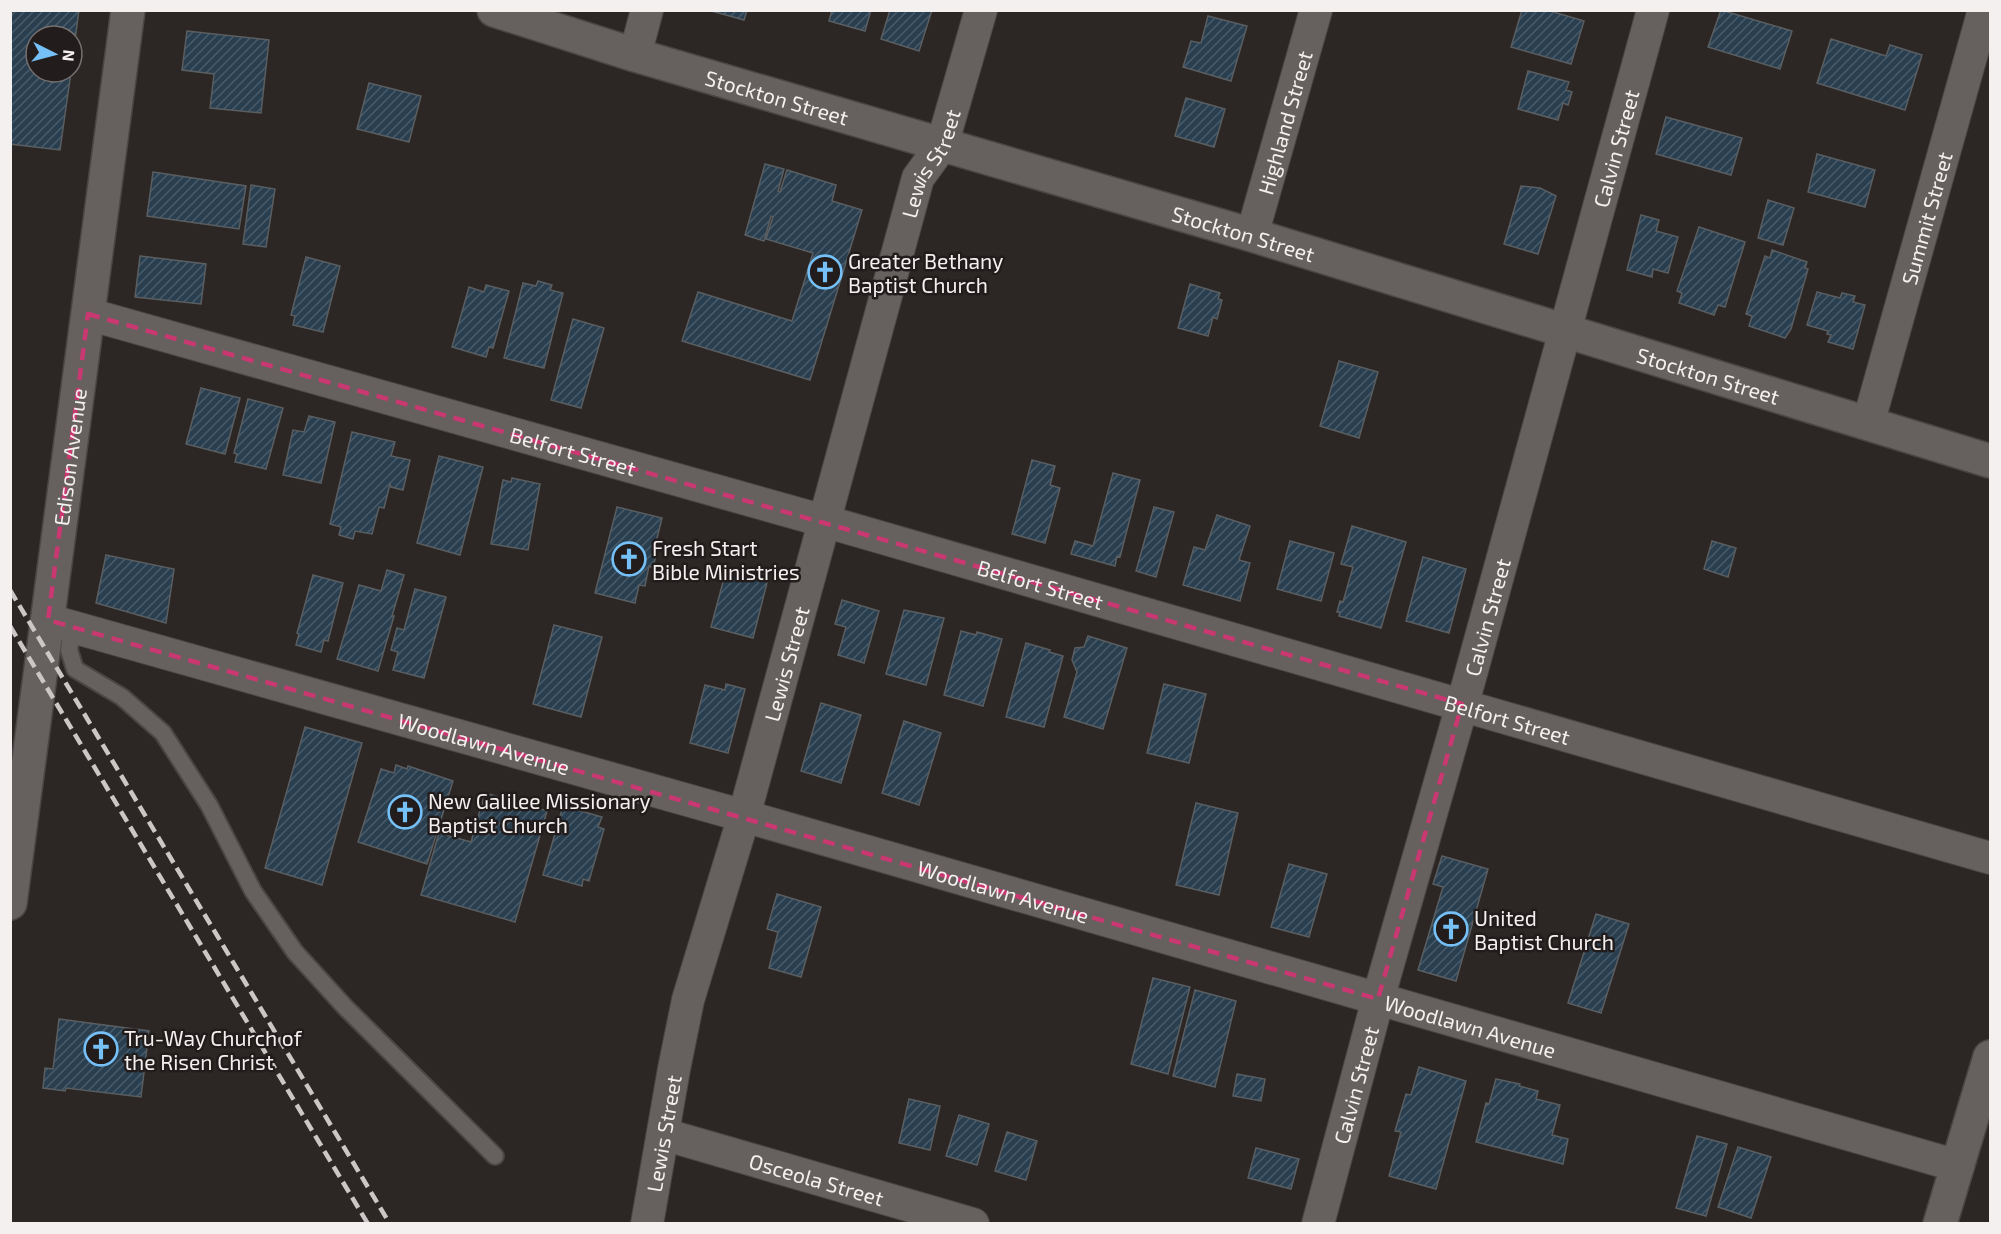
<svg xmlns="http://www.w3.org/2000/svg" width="2001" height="1234" viewBox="0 0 2001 1234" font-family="'Exo 2',sans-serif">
<defs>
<pattern id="building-hatch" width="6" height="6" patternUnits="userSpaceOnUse" patternTransform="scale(1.5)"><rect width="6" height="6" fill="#293f50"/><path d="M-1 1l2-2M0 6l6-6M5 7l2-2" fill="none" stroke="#485b6a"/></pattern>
</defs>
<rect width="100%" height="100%" fill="#2c2725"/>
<path fill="url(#building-hatch)" stroke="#5a5e61" stroke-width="1.5" d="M10 10H79L72 62V36H36V72H71L60 150 10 144Z
M708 10H747L744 20Z
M832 10H871L865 31 829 21Z
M890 10H932L919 51 881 39Z
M1522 10H1547L1584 21 1571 64 1511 47Z
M1721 10 1792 31 1780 69 1708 47Z
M1208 16 1247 26 1231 81 1183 67 1191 41 1201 43Z
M187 31 269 40 261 113 210 108 214 74 182 70Z
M1831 39 1886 56 1890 45 1922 55 1905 110 1817 83Z
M1528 71 1569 82 1566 90 1572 92 1568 105 1563 103 1558 120 1518 109Z
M369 83 421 96 409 142 357 129Z
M1186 98 1225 109 1214 147 1175 136Z
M1666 117 1742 138 1731 175 1656 154Z
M1817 154 1875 170 1865 207 1808 192Z
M765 164 784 169 778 191 780 192 787 170 836 185 832 201 862 210 810 380 682 341 698 292 792 321 813 253 766 239 773 217 771 216 764 241 745 235Z
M153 172 246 186 239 229 147 216Z
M251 185 275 189 266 247 243 244Z
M1521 186 1540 188 1556 196 1538 254 1504 244Z
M1768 200 1794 208 1783 245 1758 238Z
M1641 215 1659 220 1656 231 1678 237 1668 273 1653 269 1652 277 1627 270Z
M1699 227 1745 242 1725 307 1718 305 1714 315 1679 303 1682 293 1677 291Z
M1772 250 1807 262 1805 268 1808 269 1791 329 1785 338 1749 326 1752 316 1746 314 1765 256 1770 258Z
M140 256 206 264 201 304 135 297Z
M306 257 340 266 323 332 293 325 295 316 291 315Z
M538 281 552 285 550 290 563 293 544 368 504 358 523 283 536 286Z
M1190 284 1220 293 1218 299 1222 300 1217 319 1213 317 1208 336 1178 328Z
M486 285 509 291 493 348 489 347 486 357 452 347 469 287 484 292Z
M1817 292 1840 298 1842 293 1855 296 1853 302 1865 305 1853 349 1828 342 1831 335 1827 334 1828 331 1807 325Z
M573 319 604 328 581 408 551 400Z
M1339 361 1378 372 1359 438 1320 426Z
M201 388 240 398 225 454 186 444Z
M248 399 283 408 266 469 235 462 237 454 234 453Z
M309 416 335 422 321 483 283 475 293 430 304 432Z
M352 432 395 442 391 456 410 460 403 490 391 487 390 484 384 508 379 507 372 534 355 531 353 539 339 535 341 527 330 524Z
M439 456 483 467 460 555 417 543Z
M1032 460 1055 466 1050 485 1060 488 1045 543 1012 534Z
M1113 473 1140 480 1120 557 1117 556 1115 566 1071 554 1075 541 1093 546Z
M512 478 540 484 528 550 491 544 503 480 511 482Z
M617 507 662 518 654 550 657 551 653 568 649 566 645 586 639 585 635 603 595 593Z
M1154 507 1174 512 1156 577 1136 571Z
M1217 515 1250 526 1239 560 1250 563 1240 601 1183 585 1194 547 1205 550Z
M1352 526 1406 542 1381 628 1339 616 1340 612H1337L1340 601 1343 602 1353 567 1341 564Z
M1290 541 1334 553 1321 601 1277 589Z
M1712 541 1736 548 1728 577 1704 569Z
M106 555 174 569 166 623 96 603Z
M1423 557 1466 569 1449 633 1406 621Z
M727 567 742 571 743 569 769 575 753 638 711 627Z
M387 570 404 575 392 616H394L378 671 337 659 359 585 381 591Z
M313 575 343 583 328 641 324 640 321 652 296 645 299 634 297 633Z
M415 589 446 597 424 678 393 670 398 652 391 650 397 628 404 630Z
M842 600 879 611 864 663 838 655 846 627 835 624Z
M904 610 944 618 926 685 886 674Z
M554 625 602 637 581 717 533 704Z
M961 631 976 635 977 632 1002 639 983 706 944 695Z
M1088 636 1127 648 1103 729 1064 717 1077 672 1072 660 1075 648 1084 647Z
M1026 643 1050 650 1049 652 1063 656 1044 727 1006 717Z
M726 684 745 689 728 753 690 743 705 685 725 690Z
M1164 684 1206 694 1189 763 1147 753Z
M821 703 861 715 841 783 801 771Z
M904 721 941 733 919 805 882 793Z
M305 727 362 743 322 885 265 868Z
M396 765 407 769 408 766 453 781 427 864 358 842 381 769 394 773Z
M485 793 547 811 515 922 421 895 439 833 471 842Z
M1196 803 1238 813 1219 895 1176 885Z
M563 806 602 817 598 827 604 829 589 881 583 879 582 886 543 875Z
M1442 856 1488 869 1456 981 1418 970 1443 887 1433 884Z
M1289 864 1327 874 1309 937 1271 927Z
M777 894 821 907 801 977 769 968 778 932 767 929Z
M1596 914 1629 924 1601 1013 1568 1003Z
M1153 978 1190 987 1168 1074 1131 1064Z
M1195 990 1236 1001 1215 1087 1173 1076Z
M59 1019 149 1031 141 1097 66 1088 65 1091 43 1088 45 1068 53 1069Z
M1419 1067 1466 1081 1436 1189 1389 1176 1401 1132 1395 1131 1406 1094 1411 1095Z
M1237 1074 1265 1079 1261 1101 1233 1096Z
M1496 1079 1520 1084 1519 1086 1538 1091 1536 1099 1560 1105 1552 1135 1568 1139 1563 1164 1476 1142 1486 1103 1489 1104Z
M909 1099 940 1106 930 1150 899 1143Z
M959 1115 989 1124 977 1165 946 1156Z
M1007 1132 1037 1141 1026 1180 995 1171Z
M1697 1136 1727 1144 1706 1216 1676 1208Z
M1738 1147 1771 1157 1751 1218 1718 1207Z
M1256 1148 1299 1159 1291 1189 1248 1178Z"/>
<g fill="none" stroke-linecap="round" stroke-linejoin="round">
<g stroke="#4a4645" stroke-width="20">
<path id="service" d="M72 627 69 650 75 669 122 697 163 733 209 805 253 891 295 952 345 1007 495 1156"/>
</g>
<g stroke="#4a4645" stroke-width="34">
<g id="minor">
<path d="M635 55 647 10"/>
<path id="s1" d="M1252 235 1316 10"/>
<path id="s2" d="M88 314 824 521 1990 858"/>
<path id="s3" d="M1868 424 1984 10"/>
<path id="s4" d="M48 620 744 816 1958 1166"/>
<path id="s5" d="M663 1134 973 1224"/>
<path id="s6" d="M647 1224 674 1069 688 1000 744 816 918 178 942 145 981 10"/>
<path id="s7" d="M1318 1224 1378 999 1469 681 1653 10"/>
</g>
</g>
<g stroke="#4a4645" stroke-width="36">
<path id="tertiary" d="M1940 1224 1990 1057"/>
</g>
<g stroke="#4a4645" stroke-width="36">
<g id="secondary">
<path id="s8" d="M494 10 635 55 1252 235 1990 461"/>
<path id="s9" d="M10 903 128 10"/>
</g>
</g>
<use href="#service" stroke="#66615f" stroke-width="16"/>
<use href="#minor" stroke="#66615f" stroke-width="32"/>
<use href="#tertiary" stroke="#66615f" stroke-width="33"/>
<use href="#secondary" stroke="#66615f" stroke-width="33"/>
<path stroke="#cbc7c6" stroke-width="4.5" stroke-dasharray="12 6" stroke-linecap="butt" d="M10 590 390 1224
M10 626 368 1224"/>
</g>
<path fill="none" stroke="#c93871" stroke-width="4.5" stroke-dasharray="12 8" stroke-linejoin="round" d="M88 314 1462 704 1378 999 48 620Z"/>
<defs>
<g id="church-ring" transform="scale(1.725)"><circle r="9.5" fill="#221d1c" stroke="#75c0f6" stroke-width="1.5"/><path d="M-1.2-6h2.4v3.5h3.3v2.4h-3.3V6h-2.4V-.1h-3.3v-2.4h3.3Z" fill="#75c0f6"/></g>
</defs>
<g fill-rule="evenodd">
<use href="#church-ring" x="825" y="272"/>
<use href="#church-ring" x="629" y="559"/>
<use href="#church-ring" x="405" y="812"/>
<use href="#church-ring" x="1451" y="929"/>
<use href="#church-ring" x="101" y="1049"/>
</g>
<g text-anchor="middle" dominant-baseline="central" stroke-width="5" stroke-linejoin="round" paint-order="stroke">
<g font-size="21" fill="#f3f0ef" stroke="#221d1c">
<text stroke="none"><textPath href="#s8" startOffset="296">Stockton Street</textPath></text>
<text stroke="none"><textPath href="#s1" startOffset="117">Highland Street</textPath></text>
<text stroke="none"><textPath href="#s7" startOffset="1116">Calvin Street</textPath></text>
<text stroke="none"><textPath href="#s6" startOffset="1100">Lewis Street</textPath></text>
<text stroke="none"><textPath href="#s3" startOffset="214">Summit Street</textPath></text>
<text stroke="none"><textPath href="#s8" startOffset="782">Stockton Street</textPath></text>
<text stroke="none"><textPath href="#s8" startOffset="1268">Stockton Street</textPath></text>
<text stroke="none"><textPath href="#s2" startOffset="504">Belfort Street</textPath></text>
<text stroke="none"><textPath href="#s9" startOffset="450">Edison Avenue</textPath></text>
<text stroke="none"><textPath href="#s2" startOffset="990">Belfort Street</textPath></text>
<text stroke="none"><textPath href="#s7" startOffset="630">Calvin Street</textPath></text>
<text stroke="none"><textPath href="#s6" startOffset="578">Lewis Street</textPath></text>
<text stroke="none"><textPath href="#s2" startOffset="1476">Belfort Street</textPath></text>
<text stroke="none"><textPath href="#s4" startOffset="453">Woodlawn Avenue</textPath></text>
<text stroke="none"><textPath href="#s4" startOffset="993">Woodlawn Avenue</textPath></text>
<text stroke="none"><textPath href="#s4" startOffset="1479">Woodlawn Avenue</textPath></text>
<text stroke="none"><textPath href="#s7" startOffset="144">Calvin Street</textPath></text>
<text stroke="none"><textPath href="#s6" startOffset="92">Lewis Street</textPath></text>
<text stroke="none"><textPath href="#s5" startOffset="160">Osceola Street</textPath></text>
</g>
<g font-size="21" fill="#f3f0ef" stroke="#221d1c" text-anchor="start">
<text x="848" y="260">Greater Bethany<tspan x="848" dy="24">Baptist Church</tspan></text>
<text x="652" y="547">Fresh Start<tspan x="652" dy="24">Bible Ministries</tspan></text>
<text x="428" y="800">New Galilee Missionary<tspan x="428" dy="24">Baptist Church</tspan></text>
<text x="1474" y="917">United<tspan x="1474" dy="24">Baptist Church</tspan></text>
<text x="124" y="1037">Tru-Way Church of<tspan x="124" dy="24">the Risen Christ</tspan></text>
</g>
</g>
<rect width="2001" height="1234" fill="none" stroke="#f3f0ef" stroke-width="24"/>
<g transform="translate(54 54) rotate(96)"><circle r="28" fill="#221d1c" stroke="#767170" stroke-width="1.5"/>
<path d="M0-4.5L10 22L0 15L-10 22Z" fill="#75c0f6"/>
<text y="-9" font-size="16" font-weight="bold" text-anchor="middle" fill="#f3f0ef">N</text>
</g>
</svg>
